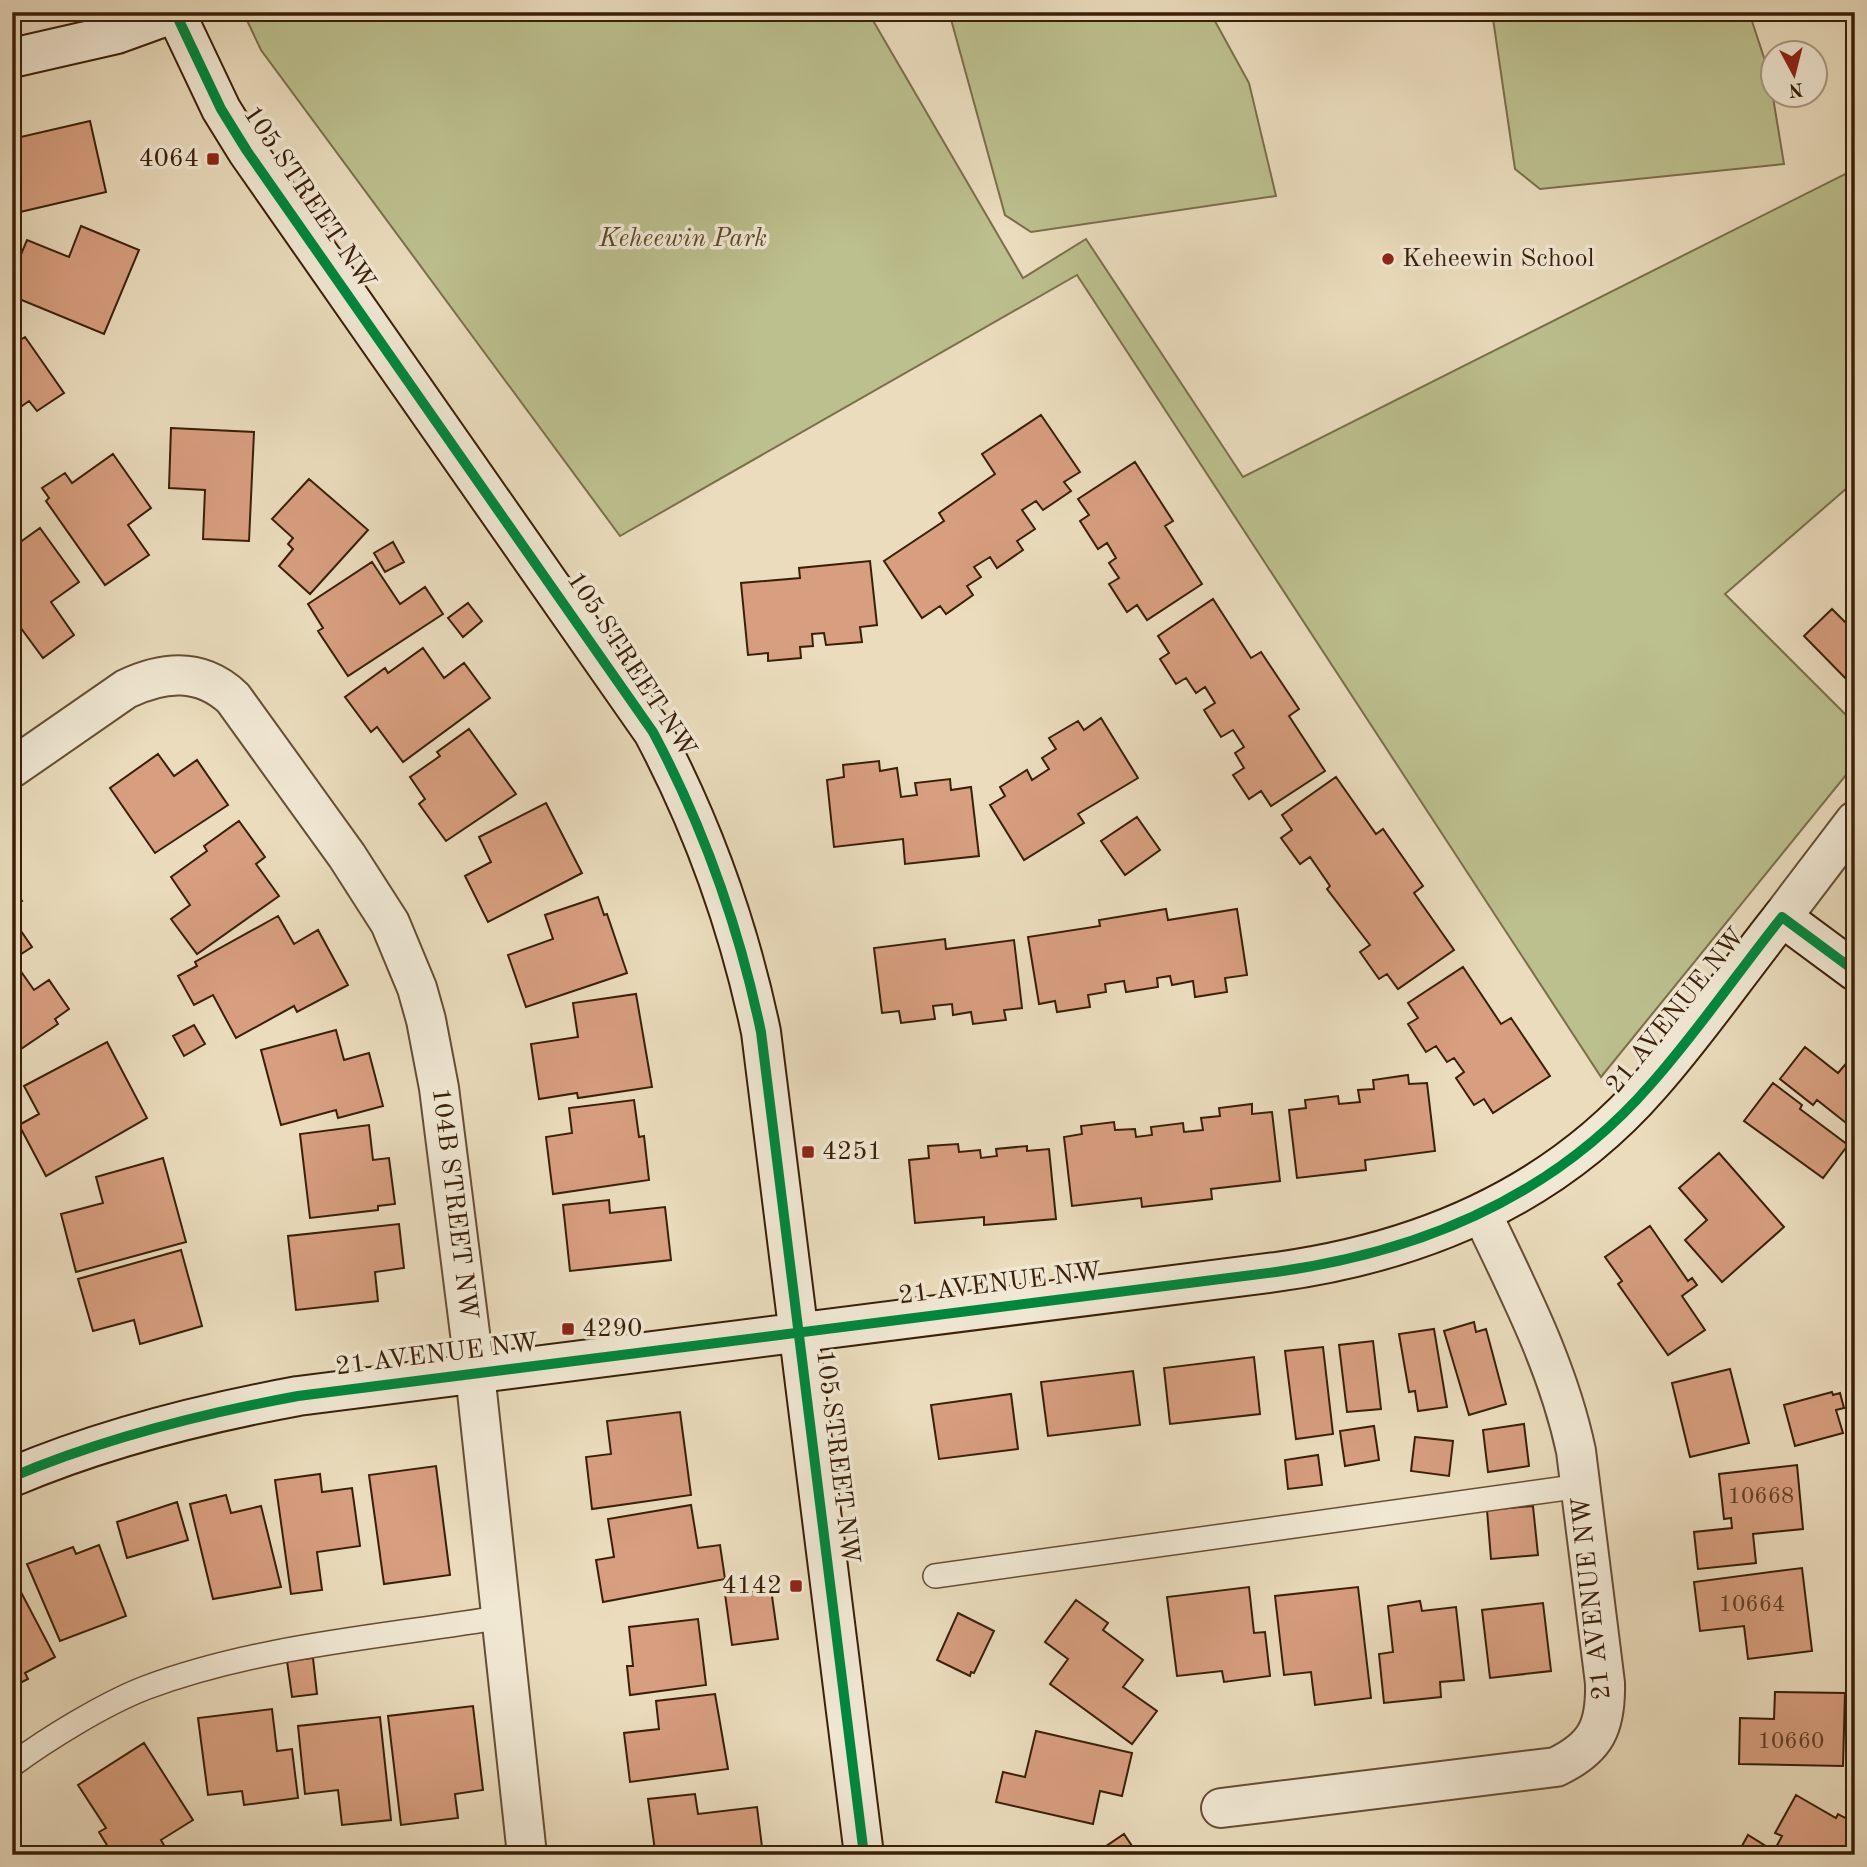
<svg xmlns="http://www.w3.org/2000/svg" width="1867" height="1867" viewBox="0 0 1867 1867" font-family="'Old Standard TT',serif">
<rect width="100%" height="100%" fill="#eadcbd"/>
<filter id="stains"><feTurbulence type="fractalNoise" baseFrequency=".00286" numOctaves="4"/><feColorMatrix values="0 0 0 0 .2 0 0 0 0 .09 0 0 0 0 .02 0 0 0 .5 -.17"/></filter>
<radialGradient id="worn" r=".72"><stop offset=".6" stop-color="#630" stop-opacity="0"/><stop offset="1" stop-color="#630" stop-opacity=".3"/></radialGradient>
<path fill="#bcbf8e" stroke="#7b6f4a" stroke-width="2" d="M243 12H868L1023 278 1086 239 1243 477 1855 169V481L1725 594 1855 724V764L1601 1077 1077 275 620 536 261 50Z
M949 12H1210L1249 83 1276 196 1031 232 1005 215Z
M1492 12H1749L1769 73 1784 164 1540 189 1515 169Z"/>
<path fill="#d79e7f" stroke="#3a1f07" stroke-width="2" d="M90 121 106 192 20 212 12 176V139Z
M81 226 139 250 104 334 12 296V276L27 240 69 257Z
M25 337 64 393 37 411 29 401 12 413V345Z
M1041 415 1080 472 1064 482 1071 491 1043 510 1036 501 1022 510 1035 529 1017 541 1023 550 997 568 990 557 974 567 981 577 967 586 973 595 946 614 940 606 922 618 884 561 944 521 939 513 995 474 982 454Z
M171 428 254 432 249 541 203 539 205 490 169 488Z
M113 454 151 508 128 525 149 555 105 585 46 501 49 498 42 488 65 473 72 483Z
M1135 462 1173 521 1165 526 1202 584 1147 620 1137 605 1127 612 1109 584 1119 578 1109 563 1116 558 1107 543 1098 549 1080 521 1089 515 1078 499Z
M309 479 368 530 310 594 279 566 293 549 288 544 293 538 272 519Z
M40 528 79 582 51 602 74 635 43 658 12 616V548Z
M393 542 404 562 385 572 374 553Z
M870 561 877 625 860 627 862 642 826 645 824 633 812 634 813 646 800 647 801 658 768 661V653L748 655 741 583 800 578 799 568Z
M372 562 400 604 425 587 443 614 348 676 318 631 323 628 308 604Z
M1213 599 1251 658 1261 652 1299 709 1289 716 1325 771 1271 806 1261 791 1249 799 1233 775 1244 768 1235 753 1244 747 1233 730 1221 737 1204 710 1215 703 1205 687 1196 693 1186 678 1176 684 1160 659 1169 653 1158 636Z
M468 603 482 621 463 637 448 618Z
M1832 609 1855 632V688L1804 636Z
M423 648 444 678 464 663 490 698 403 762 377 727 371 732 345 697 385 668 388 673Z
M1101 718 1138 778 1078 814 1084 823 1024 860 990 805 1005 796 1000 787 1027 770 1032 780 1049 769 1042 758 1056 749 1049 738 1078 721 1084 730Z
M469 729 516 794 446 841 419 804 425 799 410 777 440 756 437 752Z
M158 754 174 776 197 760 228 805 155 853 110 788Z
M879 761 880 771 897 768 901 797 917 795 915 783 950 779 951 790 971 787 979 856 905 864 903 839 834 847 827 780 844 777 843 765Z
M1336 777 1376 834 1383 829 1423 886 1414 893 1454 950 1398 989 1387 974 1379 979 1360 952 1370 945 1327 889 1330 886 1310 857 1300 864 1281 838 1292 830 1282 815Z
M546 803 582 873 488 922 465 876 491 862 479 837Z
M1137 817 1160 850 1125 875 1101 841Z
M239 821 265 857 256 864 279 896 197 954 171 919 190 905 171 877 207 851 204 846Z
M12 887 22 901 12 907Z
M598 897 604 915 607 914 627 973 526 1007 508 955 553 939 545 915Z
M1166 909 1168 920 1237 909 1247 975 1225 978 1227 992 1195 997 1193 981 1172 985 1170 976 1157 978 1158 987 1126 992 1124 981 1105 984 1106 992 1088 995 1090 1007 1057 1012 1055 1001 1039 1004 1028 937 1100 926 1099 920Z
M278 916 294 944 318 930 348 985 297 1012 294 1006 236 1038 213 995 194 1005 178 976 197 966 195 962Z
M12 918 32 947 12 960Z
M945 939 946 949 1014 940 1022 1008 1004 1010 1006 1020 973 1024 971 1012 953 1015 952 1004 933 1006 935 1019 901 1023 899 1011 882 1013 874 948Z
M15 963 34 990 49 980 69 1009 55 1019 58 1024 12 1055V964Z
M1463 967 1501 1024 1511 1018 1550 1076 1493 1113 1484 1099 1474 1105 1456 1078 1464 1072 1454 1058 1447 1062 1436 1046 1426 1052 1408 1024 1418 1018 1408 1003Z
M636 994 652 1087 578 1098 577 1093 539 1099 531 1044 578 1037 573 1003Z
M194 1025 205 1044 184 1056 173 1036Z
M336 1030 344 1060 369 1053 383 1106 338 1118 336 1110 281 1125 261 1050Z
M107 1042 147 1118 46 1176 19 1125 39 1114 24 1086Z
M1805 1047 1838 1073 1855 1053V1130L1817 1100 1813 1105 1780 1079Z
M1408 1075 1409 1084 1427 1083 1435 1151 1365 1160 1366 1170 1297 1178 1289 1110 1306 1108 1305 1100 1338 1096 1339 1104 1360 1102 1358 1090 1374 1089 1373 1080Z
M1773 1083 1802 1105 1800 1109 1848 1145 1823 1178 1744 1121Z
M634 1100 639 1137 644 1136 649 1180 553 1194 546 1137 572 1133 569 1108Z
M1252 1104V1114L1272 1112 1280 1181 1211 1189 1212 1199 1142 1207 1141 1198 1072 1206 1064 1137 1082 1134 1081 1126 1114 1122 1115 1130 1135 1129 1136 1137 1152 1135 1151 1127 1183 1123 1184 1132 1203 1130 1201 1118 1220 1116 1219 1108Z
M369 1125 373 1160 389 1158 395 1204 378 1206V1210L310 1218 300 1134Z
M958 1144 959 1152 980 1150 981 1158 997 1156 996 1149 1027 1146V1151L1049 1149 1056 1219 984 1225V1217L915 1223 909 1160 929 1158 928 1146Z
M1719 1153 1784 1227 1722 1282 1685 1240 1707 1220 1679 1188Z
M163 1158 186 1242 76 1272 61 1214 103 1203 96 1177Z
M609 1200 610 1213 665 1207 671 1260 570 1271 563 1205Z
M399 1224 404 1268 375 1272 378 1301 296 1310 288 1236Z
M1650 1226 1688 1281 1692 1278 1697 1285 1682 1296 1705 1330 1668 1355 1618 1284 1622 1281 1605 1257Z
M181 1250 202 1326 140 1344 134 1320 93 1331 78 1279Z
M1474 1322 1476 1332 1486 1329 1506 1404 1469 1415 1444 1331Z
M1434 1329 1447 1407 1418 1411 1415 1391 1409 1392 1399 1334Z
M1373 1341 1381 1409 1347 1412 1339 1345Z
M1323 1347 1333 1434 1296 1439 1285 1351Z
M1254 1357 1260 1414 1170 1424 1164 1368Z
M1730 1369 1749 1443 1690 1457 1672 1383Z
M1133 1371 1140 1425 1048 1436 1041 1382Z
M1832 1392 1833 1395 1840 1393 1844 1408 1836 1410 1843 1433 1795 1446 1784 1405Z
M1011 1394 1018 1449 939 1459 931 1405Z
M680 1412 691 1495 592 1509 586 1457 611 1454 607 1421Z
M1524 1424 1529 1466 1488 1472 1483 1430Z
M1374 1426 1379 1460 1345 1466 1340 1431Z
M1415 1437 1453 1441 1449 1476 1411 1471Z
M1318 1455 1322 1485 1288 1489 1285 1460Z
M1797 1465 1803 1529 1753 1534 1756 1563 1698 1569 1694 1532 1732 1528 1731 1518 1724 1519 1719 1474Z
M436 1466 450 1575 384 1584 369 1475Z
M320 1474 322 1492 352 1488 360 1546 317 1552 322 1590 291 1594 275 1480Z
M226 1495 231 1513 261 1506 281 1587 213 1599 190 1504Z
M177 1502 188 1540 127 1558 117 1522Z
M691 1505 698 1548 720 1545 725 1579 603 1602 596 1560 614 1557 608 1519Z
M1533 1506 1538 1555 1491 1559 1487 1510Z
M99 1545 126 1616 60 1641 27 1564 73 1547 76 1554Z
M1802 1568 1812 1651 1748 1659 1744 1626 1700 1631 1694 1582Z
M12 1575 55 1657 25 1673 28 1679 12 1687Z
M1249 1587 1254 1633 1265 1632 1270 1676 1224 1682 1222 1671 1177 1676 1167 1597Z
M1358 1587 1371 1698 1315 1705 1311 1672 1284 1675 1275 1596Z
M771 1589 778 1639 732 1645 725 1594Z
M1076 1600 1108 1623 1103 1630 1143 1660 1123 1687 1157 1711 1132 1744 1050 1684 1068 1659 1045 1642Z
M1420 1601 1422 1611 1456 1607 1464 1680 1440 1682 1441 1697 1384 1703 1379 1654 1393 1652 1388 1606Z
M1543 1603 1551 1671 1490 1678 1482 1610Z
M958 1613 994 1631 974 1673 971 1672 970 1676 937 1660Z
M698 1619 706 1685 630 1695 627 1666H633L629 1627Z
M313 1658 317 1694 292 1697 287 1661Z
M1775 1692 1845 1693 1843 1766 1739 1764 1740 1718 1774 1719Z
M715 1694 728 1769 630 1782 624 1733 659 1729 656 1701Z
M473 1706 483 1790 455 1794 458 1818 401 1825 388 1716Z
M272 1709 277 1751 292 1749 298 1798 244 1805 242 1791 208 1795 198 1718Z
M380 1717 391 1820 342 1825 338 1790 305 1794 298 1726Z
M1036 1731 1132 1753 1122 1796 1100 1791 1093 1824 996 1802 1003 1772 1025 1777Z
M144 1743 193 1820 161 1840 166 1849 157 1855H113L99 1832 106 1828 78 1785Z
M695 1794 698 1814 757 1807 763 1855H680V1848L655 1851 648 1799Z
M1796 1795 1836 1818 1838 1814 1855 1823V1846L1850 1855H1737L1748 1835 1774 1851 1782 1836 1775 1833Z
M1124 1834 1138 1855H1093Z"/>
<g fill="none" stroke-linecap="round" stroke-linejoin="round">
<g stroke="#664e34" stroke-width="26">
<path id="lane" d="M935 1576 1581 1486
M12 1765C47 1739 104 1704 145 1688 260 1645 384 1637 503 1617"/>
</g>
<g stroke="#664e34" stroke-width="42">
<path id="street" d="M12 768 126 689C164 671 201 668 233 698L347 856 390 923 417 988 426 1020 439 1088 475 1373 527 1855
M1782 917 1855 821
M1221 1808 1556 1767C1596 1748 1606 1727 1605 1683L1576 1451C1558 1366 1519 1292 1482 1214"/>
</g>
<g stroke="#3a1f07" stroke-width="42">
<path id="secondary" d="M175 12 221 109 247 151 653 732C703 826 739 927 761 1032L864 1855
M12 58 117 34 175 13
M12 1477C104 1438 200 1414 298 1396L1276 1272C1421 1252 1553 1197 1651 1084 1698 1031 1738 972 1782 917L1855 971"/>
</g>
<use href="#lane" stroke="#f1e8d4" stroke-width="23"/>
<use href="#street" stroke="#f1e8d4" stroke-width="38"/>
<use href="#secondary" stroke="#f1e8d4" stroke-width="38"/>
<g stroke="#f1e8d4" stroke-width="15">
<path id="cycleway" d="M175 12 221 109 247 151 653 732C703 826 739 927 761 1032L864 1855
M12 1477C104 1438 200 1414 298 1396L1276 1272C1421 1252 1553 1197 1651 1084 1698 1031 1738 972 1782 917L1855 971"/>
</g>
<use href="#cycleway" stroke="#00873e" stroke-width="10"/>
</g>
<g fill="#8f2418" stroke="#f1e8d4" stroke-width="2.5">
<rect x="206" y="152" width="14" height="14" rx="3.5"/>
<circle cx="1388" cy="259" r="7"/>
<rect x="801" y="1145" width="14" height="14" rx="3.5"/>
<rect x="561" y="1322" width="14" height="14" rx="3.5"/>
<rect x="789" y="1579" width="14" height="14" rx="3.5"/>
</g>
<g text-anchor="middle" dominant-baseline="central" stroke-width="7" stroke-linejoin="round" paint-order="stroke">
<g font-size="23" fill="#613f25">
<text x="1761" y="1496">10668</text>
<text x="1752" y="1604">10664</text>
<text x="1791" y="1741">10660</text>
</g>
<g font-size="26" fill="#3a1f07" stroke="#f1e8d4" text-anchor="start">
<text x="199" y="159" text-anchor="end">4064</text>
<text x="1402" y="259">Keheewin School</text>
<text x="822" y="1152">4251</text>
<text x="582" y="1329">4290</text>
<text x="782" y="1586" text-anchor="end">4142</text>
</g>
<g font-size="26" fill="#3a1f07" stroke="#f1e8d4">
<text transform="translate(309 198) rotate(56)">105 STREET NW</text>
<text transform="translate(631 665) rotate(57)">105 STREET NW</text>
<text transform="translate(1676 1011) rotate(-51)">21 AVENUE NW</text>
<text transform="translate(454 1204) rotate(83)">104B STREET NW</text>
<text transform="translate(1000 1284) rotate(-7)">21 AVENUE NW</text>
<text transform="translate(437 1355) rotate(-7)">21 AVENUE NW</text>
<text transform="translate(837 1457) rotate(83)">105 STREET NW</text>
<text transform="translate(1592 1598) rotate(-96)">21 AVENUE NW</text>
</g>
<g font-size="26" font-style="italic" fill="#5a4729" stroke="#f1e8d4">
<text x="683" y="239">Keheewin Park</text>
</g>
</g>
<rect width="1867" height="1867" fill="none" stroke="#eadcbd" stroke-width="42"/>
<rect x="14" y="14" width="1839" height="1839" fill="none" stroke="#3a1f07" stroke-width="3.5"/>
<rect x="21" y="21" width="1825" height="1825" fill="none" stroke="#3a1f07" stroke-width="2"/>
<g transform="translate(1794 74) rotate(173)"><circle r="33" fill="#f1e8d4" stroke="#a89882" stroke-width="2"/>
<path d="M0-5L12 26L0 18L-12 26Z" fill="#8f2418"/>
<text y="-10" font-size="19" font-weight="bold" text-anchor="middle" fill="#3a1f07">N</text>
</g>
<rect width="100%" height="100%" filter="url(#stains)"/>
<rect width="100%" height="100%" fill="url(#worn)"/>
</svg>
